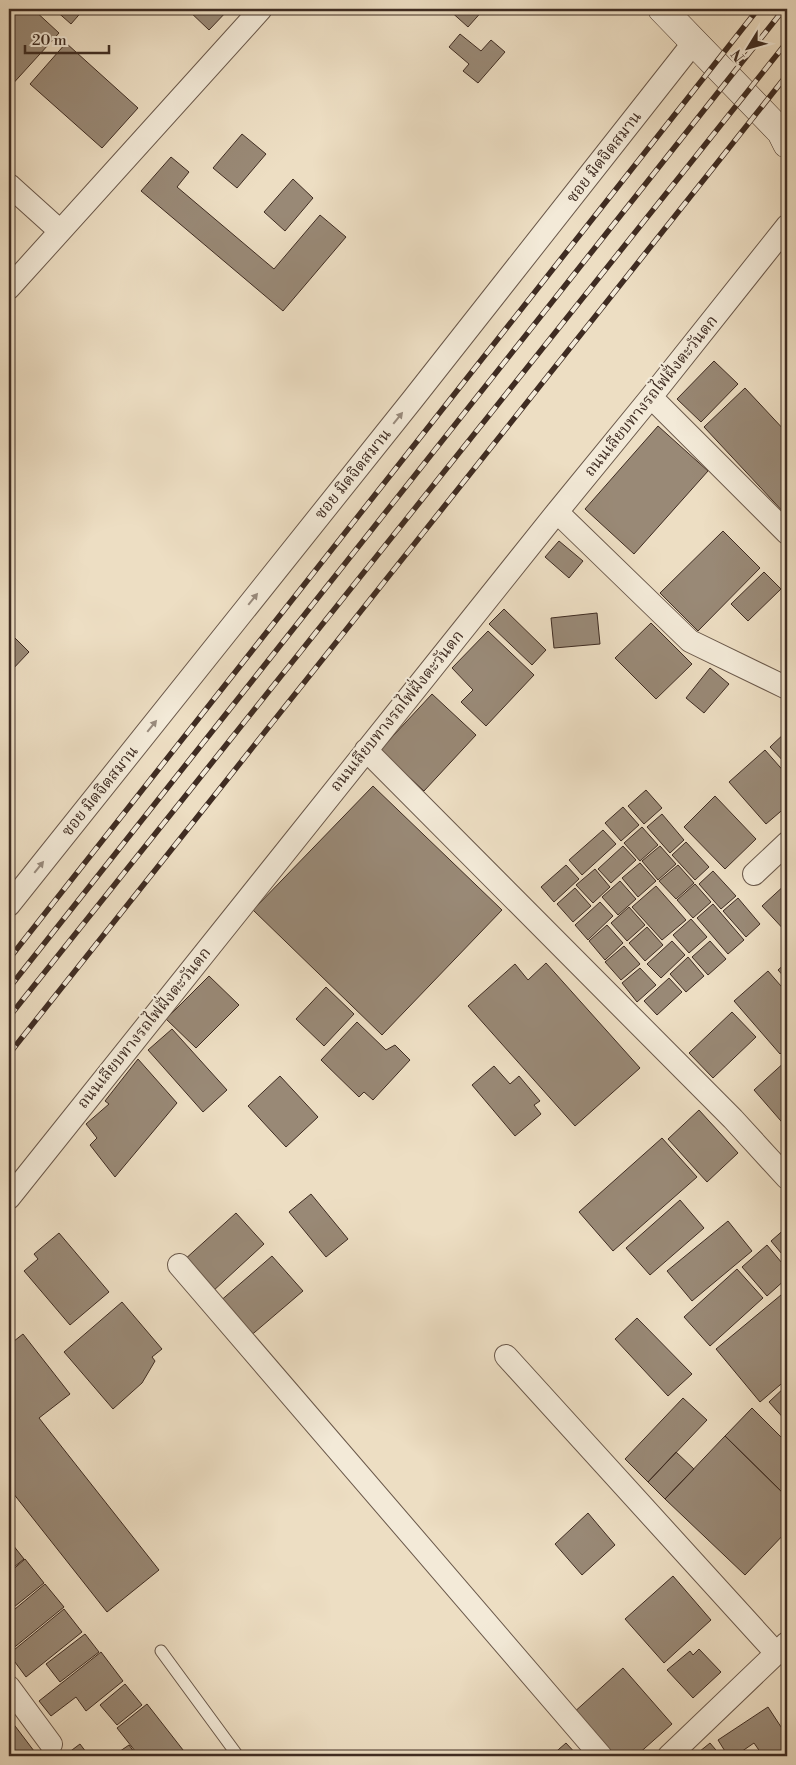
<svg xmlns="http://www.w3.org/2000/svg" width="796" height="1765" viewBox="0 0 796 1765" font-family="'Libre Bodoni','Noto Serif Thai',serif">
<rect width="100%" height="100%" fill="#eddec3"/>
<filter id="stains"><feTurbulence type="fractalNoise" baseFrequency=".004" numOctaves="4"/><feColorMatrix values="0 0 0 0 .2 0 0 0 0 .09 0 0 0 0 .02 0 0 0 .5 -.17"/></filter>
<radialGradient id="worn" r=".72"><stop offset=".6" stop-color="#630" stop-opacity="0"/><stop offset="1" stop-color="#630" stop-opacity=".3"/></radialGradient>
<path fill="#998976" stroke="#3f2c22" d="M9 9H33L59 33 9 88Z
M54 9H84L71 24Z
M187 9H229L209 30Z
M448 9H484L468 27Z
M460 34 481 51 491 40 505 52 478 83 463 71 469 64 449 47Z
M66 43 138 108 102 148 30 84Z
M242 134 266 154 237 188 213 168Z
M171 157 189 172 177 187 274 269 320 215 346 237 283 311 141 191Z
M293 179 313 198 285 231 264 212Z
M714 361 738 384 701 422 677 399Z
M745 388 787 433V516L704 427Z
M658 426 708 471 634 554 585 509Z
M723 531 760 568 698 631 660 593Z
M559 541 583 561 569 578 545 557Z
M764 572 781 589 748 621 731 604Z
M504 609 546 650 532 665 489 624Z
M597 613 600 644 554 648 551 618Z
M651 623 692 664 656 699 615 658Z
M488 631 534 675 486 726 461 702 473 690 452 668Z
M9 632 29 652 9 673Z
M710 668 729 684 704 713 686 698Z
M432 694 476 735 424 791 380 750Z
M787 731V765L770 747Z
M765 750 787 775V806L766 824 729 782Z
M373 786 502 910 382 1035 253 910Z
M646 790 662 808 644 824 628 806Z
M715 796 756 839 725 869 684 827Z
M623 807 639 825 621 841 605 823Z
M662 814 684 840 670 853 647 827Z
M642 827 658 845 640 861 624 843Z
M603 830 616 844 582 875 569 860Z
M686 842 709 867 695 880 672 855Z
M623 846 636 860 611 883 598 869Z
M660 846 676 864 658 880 642 861Z
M640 863 656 881 638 897 622 878Z
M566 865 579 879 554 902 541 887Z
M678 865 694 883 676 899 659 881Z
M595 869 610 887 593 903 576 885Z
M713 871 736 896 721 909 699 884Z
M620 881 636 899 618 915 602 897Z
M787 883V933L762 906Z
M695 884 711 902 693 918 677 900Z
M656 886 686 920 662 940 632 907Z
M575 888 591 906 573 922 557 904Z
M738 898 760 924 746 937 723 911Z
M600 902 613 916 588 940 575 925Z
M713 904 744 940 728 954 697 918Z
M629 907 645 925 627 941 611 923Z
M691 919 707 937 689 953 673 935Z
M607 925 623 943 605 960 589 941Z
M647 927 663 945 645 961 629 943Z
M672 941 685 955 661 978 647 964Z
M710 941 726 959 708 975 692 957Z
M624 946 640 964 621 980 605 962Z
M688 957 704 976 686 992 670 974Z
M787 962V980L778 970Z
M546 963 640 1068 575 1126 468 1006 515 964 528 980Z
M640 968 656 985 637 1002 622 983Z
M768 971 787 993V1047L780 1054 734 1001Z
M209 976 239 1005 196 1048 166 1019Z
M669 978 682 992 657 1015 644 1001Z
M326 987 354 1014 324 1046 296 1019Z
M732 1012 756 1037 713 1078 689 1053Z
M357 1022 386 1050 395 1045 410 1060 373 1100 364 1092 359 1097 321 1060Z
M172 1029 227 1090 203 1112 148 1050Z
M138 1059 177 1103 115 1177 90 1145 97 1138 86 1124 109 1104 105 1101Z
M787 1060V1128L754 1090Z
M494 1066 510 1084 519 1076 540 1101 534 1105 541 1114 515 1136 472 1085Z
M280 1076 318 1117 286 1147 248 1106Z
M699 1110 738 1153 707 1182 668 1139Z
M662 1138 697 1177 613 1251 579 1212Z
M311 1194 348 1239 326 1257 289 1212Z
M680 1200 704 1228 650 1275 626 1248Z
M236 1213 264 1244 212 1292 183 1261Z
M728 1221 752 1251 692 1301 667 1271Z
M787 1227V1260L771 1241Z
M59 1233 109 1292 70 1325 24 1271 38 1259 34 1254Z
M767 1245 787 1269V1278L767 1296 742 1267Z
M272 1256 303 1291 248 1338 218 1303Z
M737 1269 763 1298 710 1346 684 1317Z
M787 1290V1379L760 1402 716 1349Z
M122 1302 162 1349 152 1357 155 1361 142 1383 113 1409 64 1352Z
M637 1318 692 1374 668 1396 615 1339Z
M23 1334 70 1394 39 1418 159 1570 107 1612 9 1488V1345Z
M787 1385V1422L769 1402Z
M683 1398 707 1420 648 1482 625 1459Z
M752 1408 787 1443V1497L725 1436Z
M725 1436 787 1497V1531L745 1575 665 1499Z
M676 1452 694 1469 665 1499 648 1482Z
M588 1513 615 1545 582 1575 555 1544Z
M9 1540 24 1559 9 1571Z
M25 1559 44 1583 9 1611V1573Z
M673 1576 711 1620 664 1663 625 1619Z
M45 1584 64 1607 11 1650 9 1648V1614Z
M64 1609 82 1632 26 1677 9 1654Z
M85 1634 99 1652 60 1682 46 1664Z
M699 1649 721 1672 693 1698 667 1670 690 1651 693 1655Z
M101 1652 123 1681 86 1711 76 1697 51 1716 39 1701Z
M623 1668 672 1724 636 1756H609L572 1714Z
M125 1684 142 1705 117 1725 100 1705Z
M147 1704 187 1755 186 1756H139L117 1728Z
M768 1707 787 1736V1755L763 1756 754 1743 735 1756H728L718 1740Z
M9 1718 34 1751 27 1756H9Z
M566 1743 578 1756H551Z
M710 1743 721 1756H694Z
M80 1744 89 1756H64Z
M129 1745 137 1756H113Z"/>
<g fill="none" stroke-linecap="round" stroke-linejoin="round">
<g stroke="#6a584a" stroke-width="13">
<path id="lane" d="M161 1651 238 1756"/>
</g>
<g stroke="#6a584a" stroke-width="24">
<path id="street" d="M9 185 60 231
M9 288 261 9
M651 397 787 533
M557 512 690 641 787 688
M366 750 733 1119 787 1178
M754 874 787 843
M9 905 413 399 694 42
M9 1198 557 512 651 397 787 226
M179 1265 601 1756
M506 1356 777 1654
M9 1687 51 1744
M669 1756 787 1643"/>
</g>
<g stroke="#3f2c22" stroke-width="29">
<path id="secondary" d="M662 9 781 132 787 144"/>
</g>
<use href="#lane" stroke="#f3ead8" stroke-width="11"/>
<use href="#street" stroke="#f3ead8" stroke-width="22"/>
<use href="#secondary" stroke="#f3ead8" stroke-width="28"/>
<g stroke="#3f2c22" stroke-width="5.5">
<path id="rail" d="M9 959 758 9
M9 988 784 9
M9 1017 787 42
M9 1054 787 75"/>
</g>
<use href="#rail" stroke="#f3ead8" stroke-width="4" stroke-dasharray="11" stroke-linecap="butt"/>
</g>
<defs><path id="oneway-solid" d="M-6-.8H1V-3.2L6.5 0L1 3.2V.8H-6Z" transform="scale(1.25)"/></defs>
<g fill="#998b7d">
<use href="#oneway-solid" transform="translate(398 418) rotate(-51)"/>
<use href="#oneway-solid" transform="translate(253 599) rotate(-51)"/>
<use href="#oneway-solid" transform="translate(152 726) rotate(-51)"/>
<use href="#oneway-solid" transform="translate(39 867) rotate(-51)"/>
</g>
<g text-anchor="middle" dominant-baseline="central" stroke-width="4.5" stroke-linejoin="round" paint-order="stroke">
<g font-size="16" fill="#3f2c22" stroke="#f3ead8">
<text transform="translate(604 157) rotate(-52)">ซอย มิตจิตสมาน</text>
<text transform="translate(651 396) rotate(-51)">ถนนเลียบทางรถไฟฝั่งตะวันตก</text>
<text transform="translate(353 474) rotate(-51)">ซอย มิตจิตสมาน</text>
<text transform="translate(397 711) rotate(-51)">ถนนเลียบทางรถไฟฝั่งตะวันตก</text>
<text transform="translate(100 791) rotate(-51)">ซอย มิตจิตสมาน</text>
<text transform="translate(144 1028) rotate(-51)">ถนนเลียบทางรถไฟฝั่งตะวันตก</text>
</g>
</g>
<rect width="796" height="1765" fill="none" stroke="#eddec3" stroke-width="30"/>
<rect x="10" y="10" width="776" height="1745" fill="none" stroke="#3f2c22" stroke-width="2.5"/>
<rect x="15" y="15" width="766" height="1735" fill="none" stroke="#3f2c22"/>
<g transform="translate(748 48) rotate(233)" stroke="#f3ead8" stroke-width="4" paint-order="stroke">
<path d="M0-4L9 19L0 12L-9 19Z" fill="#3f2c22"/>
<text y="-8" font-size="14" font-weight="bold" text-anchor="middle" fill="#3f2c22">N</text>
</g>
<path d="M25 45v8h84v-8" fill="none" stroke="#3f2c22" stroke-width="2.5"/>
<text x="32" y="45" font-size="15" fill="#3f2c22" stroke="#f3ead8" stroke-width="4" paint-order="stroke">20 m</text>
<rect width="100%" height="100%" filter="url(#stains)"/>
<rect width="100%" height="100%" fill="url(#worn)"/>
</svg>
